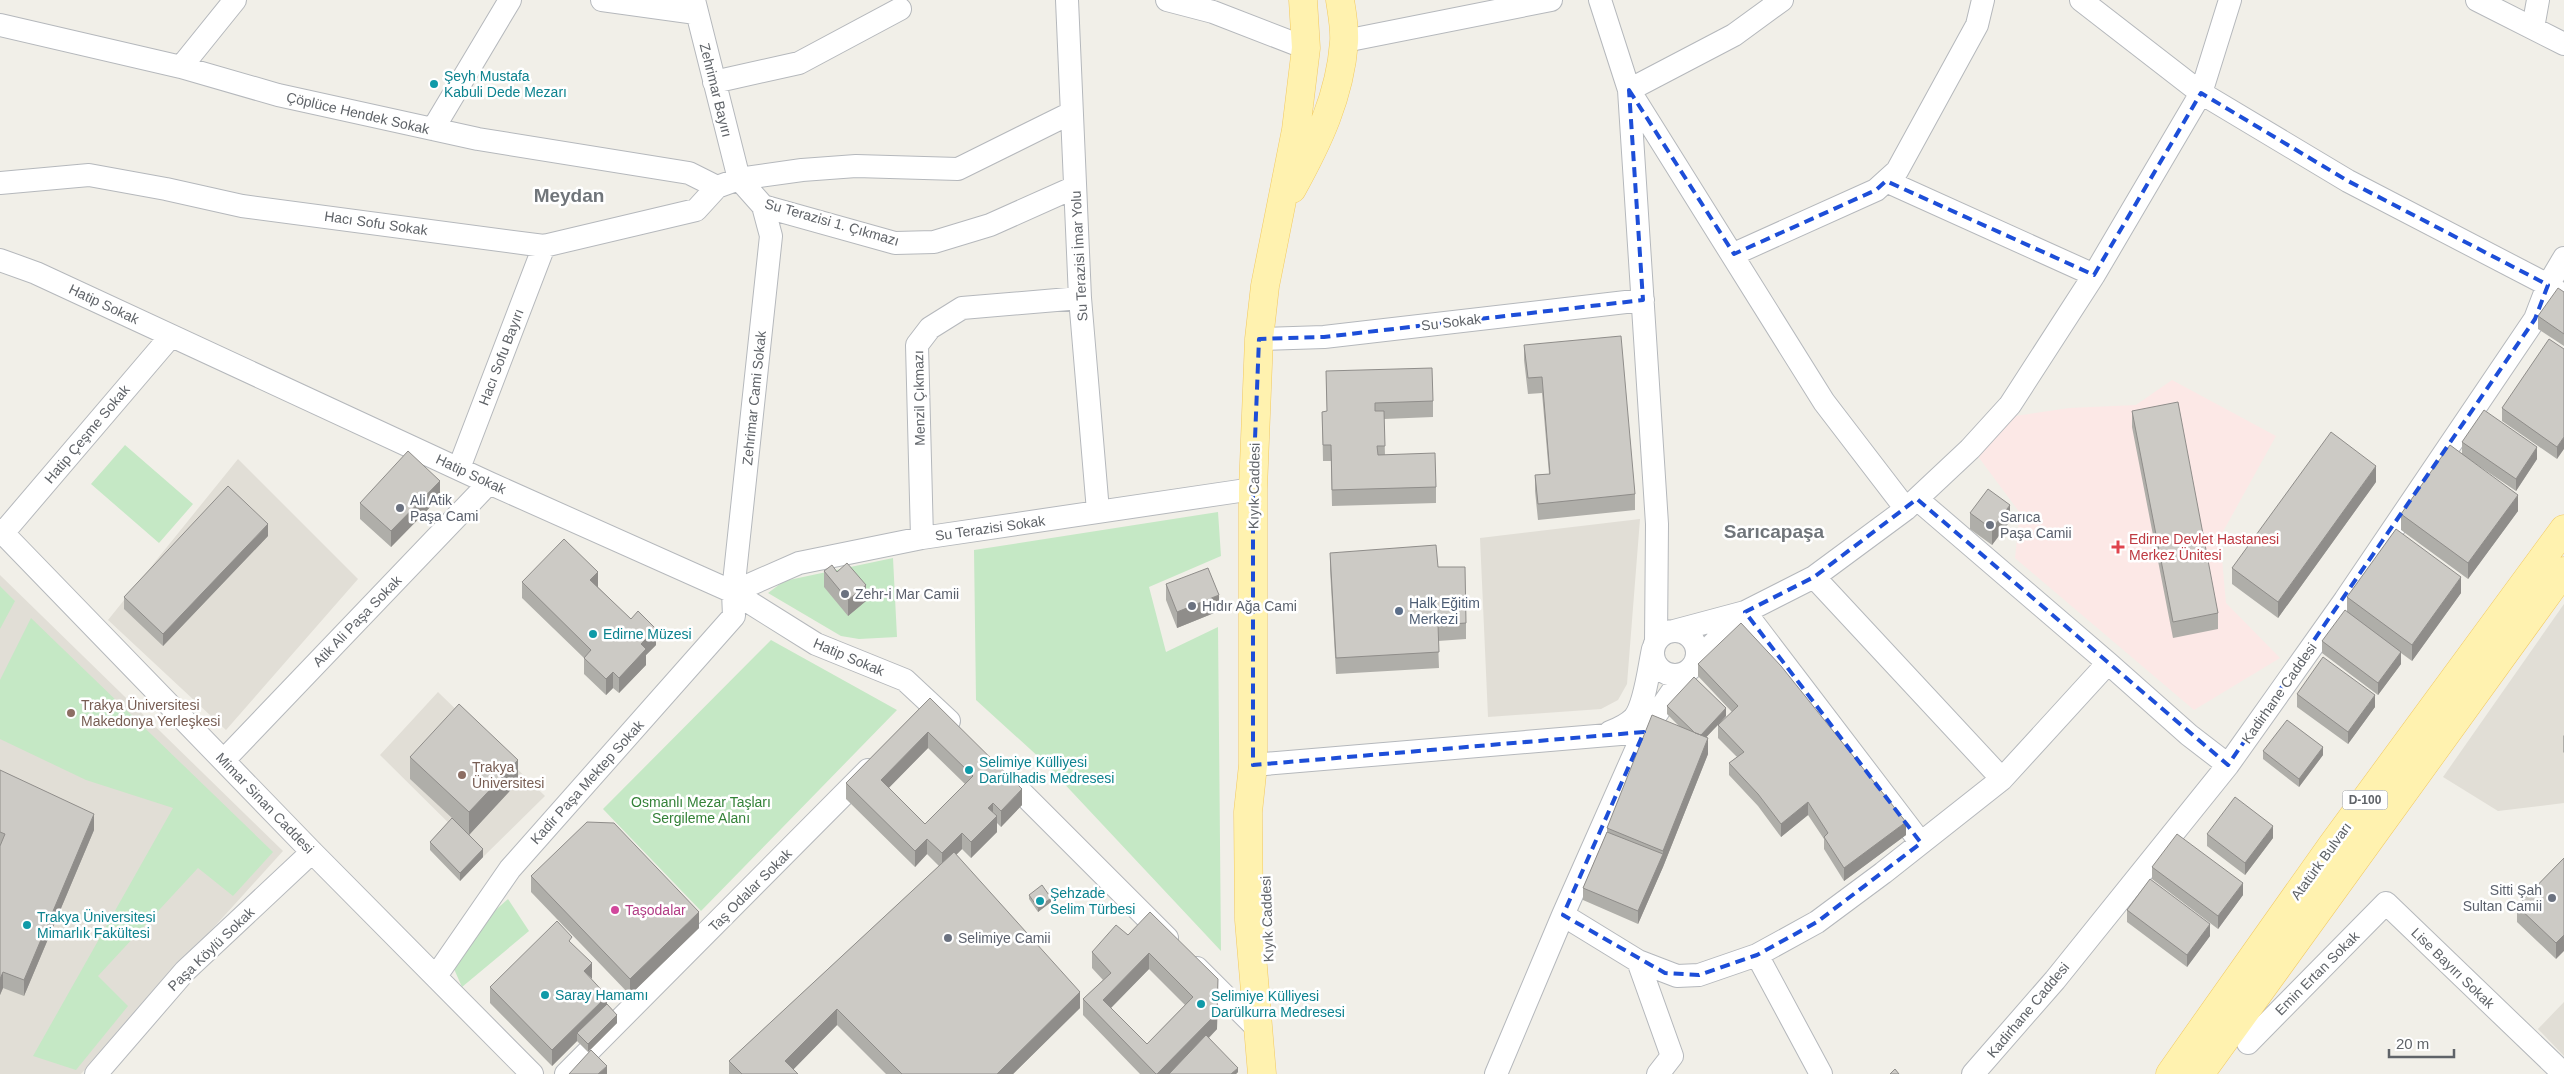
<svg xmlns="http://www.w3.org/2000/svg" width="2564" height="1074" viewBox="0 0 2564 1074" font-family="Helvetica,sans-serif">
<rect width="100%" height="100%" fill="#f1efe8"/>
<path fill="#e1ded6" d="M238 459 358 579 226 730 108 620Z
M1640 519 1627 684 1618 700 1601 709 1488 717 1480 538Z
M0 575 283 851 81 1074H0Z
M2564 604V803L2498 811 2443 777Z
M438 692 545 796 483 857 380 755Z
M2564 1002V1056L2538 1029Z"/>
<path fill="#fce8e6" d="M2172 380 2276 436 2220 537 2226 603 2280 658 2194 710 2015 558 2020 513 1977 455 2015 416 2069 408 2136 405Z"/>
<path fill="#c5e8c5" d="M125 445 193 504 159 543 91 484Z
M1218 512 1221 556 1149 587 1166 652 1218 627 1221 951 1042 760 976 700 974 550Z
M893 558 897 637 859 639 841 636 768 593 784 581Z
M0 586 15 601 0 629Z
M31 618 273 852 233 896 198 868 98 976 128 1006 76 1070 33 1056 173 808 86 780 0 739V680Z
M771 640 897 710 701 911 603 809Z
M508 899 529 931 462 987 447 953Z"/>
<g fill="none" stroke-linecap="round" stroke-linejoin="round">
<g stroke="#b5b8bc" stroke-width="24">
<path id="minor" d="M602 0 696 13
M694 0 739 179 763 206 895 243 934 242 990 225 1075 187
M1067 0 1080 298 1098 511
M1167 0 1213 12 1306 48
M1600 0 1629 90 1824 402 1906 509
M2081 0 2201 93 2348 181 2548 285 2564 296
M2477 0 2564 44
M0 25 181 67 278 95 478 139 689 173 717 187
M2533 28 2538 0
M1345 41 1551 0
M181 67 235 0
M714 82 799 63 900 9
M433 129 510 0
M1886 181 2094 275
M0 183 89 175 166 189 242 206 544 246 696 210 717 187 739 179 802 170 856 166 958 169 1071 113
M1734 254 1876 190 1897 171 1977 25 1983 0
M0 260 36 273 489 483 733 592 816 644 905 680 949 721
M1259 339 1324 337 1643 300
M459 468 544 246
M1917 499 2108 663 2189 735 2228 765
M0 530 312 852 532 1074
M3 533 171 336
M922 538 917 345 930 328 962 308 1080 298
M1814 577 2002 779
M733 592 799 563 922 538 1253 489
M1745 612 1921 843
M1674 631 1745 612 1814 577 1906 509 1970 449 2010 405 2094 275 2201 93 2230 0
M1653 653a22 22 0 1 1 44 0a22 22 0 1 1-44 0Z
M1656 642 1657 524 1629 90 1734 35 1782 0
M1695 662 1742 615
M1610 732C1618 729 1627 725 1634 718 1645 705 1649 667 1653 649
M224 760 489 483
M1253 765 1644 732
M1000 771 1167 938
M1563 915 1638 961 1677 976 1699 975 1757 955 1817 922 1883 873 2002 779 2108 663
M1757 955 1821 1074
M1638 961 1672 1056 1658 1074
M1197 968 1256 1027
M436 976 510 869 734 616 733 592 771 236 763 206
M2248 1043 2386 903 2564 1074
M96 1074 185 971 312 852
M566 1074 868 770
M1496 1074 1563 915 1644 732 1685 673
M1973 1074 2055 980 2228 765 2345 600 2535 319 2548 285 2564 258"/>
</g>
<g stroke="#f2c960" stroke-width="29">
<path id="major" d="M1292 189C1318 142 1340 96 1344 42 1345 29 1342 13 1340 0
M1262 1074 1249 920 1248 812 1253 765V489L1259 339 1265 286 1296 130 1306 48 1303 0
M2170 1074 2332 845 2564 529
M2200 1074 2564 571"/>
</g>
<use href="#minor" stroke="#fff" stroke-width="22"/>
<use href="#major" stroke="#fff2af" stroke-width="28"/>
</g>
<path fill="#afaea9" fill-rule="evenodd" d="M2564 292V346L2538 329V316Z
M1524 345 1635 494V510L1538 520 1535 491V475L1549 474 1542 393 1528 394 1524 360Z
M2564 349 2557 459 2502 421V408Z
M1326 371 1433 401V417L1384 419 1385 455 1436 487V503L1332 506 1331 461H1323L1322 412 1327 411Z
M2132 411 2218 613V629L2173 638 2132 427Z
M2462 442 2537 459 2516 491 2464 456 2518 511 2468 579 2401 530V514L2462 454Z
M2376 482 2278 618 2232 584V568Z
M440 497 391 547 360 519V503Z
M1970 513 2010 521 1992 545 1970 529Z
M268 536 163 646 124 609V597Z
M1330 553 1438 567 1466 623V639L1438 641 1439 668 1336 674 1330 569Z
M824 571 837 572 866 601 848 616 824 587Z
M522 582 598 587 656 645 646 655V665L619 693 613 688 606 695 584 674V658L522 598Z
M1166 584 1219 611 1177 628 1166 600Z
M2461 593 2412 661 2401 653V664L2378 695 2322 653V641L2347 612V597Z
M1698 664 1906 835 1844 881 1824 849V839L1808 815 1781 837 1758 806 1729 775V763L1737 757 1718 738V725L1706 737 1708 754 1663 867 1638 924 1583 900V888L1607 832V828L1680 727 1667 714V706L1726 716 1718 725 1732 712 1698 676Z
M2297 694 2375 707 2348 744 2297 707Z
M930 698 1022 805 1001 827 997 823V832L971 858 962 849 956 855 1080 1008 1013 1074H886L837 1025 793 1069 798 1074H729V1061L939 866 927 854 915 867 846 799V783ZM928 748 965 784 925 824 888 788Z
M2564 735V753L2563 752V736Z
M2263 751 2323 755 2299 787 2263 759Z
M410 757 518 782 469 835 456 822 483 857 460 881 430 850V842L452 818 410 779Z
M0 770 94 830 24 996 3 988 0 995Z
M2207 834 2273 838 2245 875 2207 846Z
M2564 858 2556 959 2517 922V906Z
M2152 867 2243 895 2218 929 2152 879Z
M531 876 699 928 630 995 531 892Z
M1029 895 1051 902 1038 912 1029 899Z
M2127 910 2210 936 2187 967 2127 922Z
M1128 935 1218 995 1217 1029 1209 1038 1238 1072 1236 1074H1140L1083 1015V999L1103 980 1092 968V952ZM1149 969 1185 1005 1147 1044 1111 1008Z
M572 944 591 980 607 1004 617 1023 588 1052 577 1041 552 1066 490 1003V987Z"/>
<path fill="#8f8d8a" d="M2564 437V449L2557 459V447Z
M2537 447V459L2516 491V479Z
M2376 466V482L2278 618V602Z
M440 481V497L391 547V531Z
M2518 495V511L2468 579V563Z
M2010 505V521L1992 545V529Z
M268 524V536L163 646V634Z
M598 572V588L590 580Z
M2461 577V593L2412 661V645Z
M866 585V601L848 616V600Z
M1219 595V611L1177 628V612Z
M656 629V645L646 655V665L619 693V678L641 644Z
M2401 652V664L2378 695V683Z
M613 672V688L606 695V679Z
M2375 695V707L2348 744V732Z
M1726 708V716L1699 745V737Z
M928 732V748L881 796V780Z
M1708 738V754L1663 867 1638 924V911L1663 854V851Z
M2323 747V755L2299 787V779Z
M518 760V782L469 835V812Z
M1022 789V805L1001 827V811Z
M1808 802V815L1781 837V824Z
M993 803V819L988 808Z
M94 814V830L24 996V980Z
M997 816V832L971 858V842Z
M1906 822V835L1844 881V868Z
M2273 826V838L2245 875V863Z
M962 833V849L942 869V853Z
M927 839V854L915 867V851Z
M483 849V857L460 881V873Z
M2243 883V895L2218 929V916Z
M1051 898V902L1038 912V908Z
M699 912V928L630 995V979Z
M2210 924V936L2187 967V955Z
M2564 935V951L2556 959V943Z
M1149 953V969L1103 1016V1000Z
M592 963V979L584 971Z
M3 972V988L0 995V979Z
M1218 979 1217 1029 1173 1074H1157Z
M1080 992V1008L1013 1074H997Z
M607 996V1012L577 1033V1041L552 1066V1050Z
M837 1009V1025L789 1074 785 1061Z
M617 1015V1023L588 1052V1044Z
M607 1066V1074H598Z
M1238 1068V1072L1236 1074H1231Z"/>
<path fill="#cccac5" stroke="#8f8d8a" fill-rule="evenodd" d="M2558 288 2564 292V334L2538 316Z
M1621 336 1635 494 1538 504 1535 475 1550 474 1542 377 1528 378 1524 345Z
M2549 339 2564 349V437L2557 447 2502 408Z
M1432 368 1433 401 1375 403V411H1384L1385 446H1377L1378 455 1435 453 1436 487 1332 490 1331 445H1323L1322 412 1327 411 1326 371Z
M2178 402 2218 613 2173 622 2132 411Z
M2484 410 2537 447 2516 479 2462 442Z
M2331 432 2376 466 2278 602 2232 568Z
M2450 445 2518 495 2468 563 2401 514Z
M408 451 440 481 391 531 360 503Z
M228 486 268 524 163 634 124 597Z
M1988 489 2010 505 1992 529 1970 513Z
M2396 529 2461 577 2412 645 2347 597Z
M564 539 598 572 590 580 631 619 638 611 656 629 641 644 646 649 619 678 613 672 606 679 584 658 591 650 522 582Z
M1436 545 1438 567H1465L1466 623 1438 625 1439 652 1336 658 1330 553Z
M847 563 866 585 848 600 824 571 832 565 837 572Z
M1208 568 1219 595 1177 612 1166 584Z
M2345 610 2401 652 2378 683 2322 641Z
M1741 623 1781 666 1906 822 1844 868 1824 837 1828 833 1808 802 1781 824 1758 794 1729 763 1744 752 1718 725 1738 706 1698 664Z
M2323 657 2375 695 2348 732 2297 694Z
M1694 677 1726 708 1701 735 1695 733 1667 706Z
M930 698 1022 789 1001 811 993 803 988 808 997 816 971 842 962 833 942 853 927 839 915 851 846 783ZM928 732 973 776 925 824 881 780Z
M459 704 518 760 469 812 410 757Z
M1652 715 1708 738 1663 851 1607 828Z
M2287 720 2323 747 2299 779 2263 751Z
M0 770 94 814 24 980 3 972 0 979V846L5 834 0 832Z
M2235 797 2273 826 2245 863 2207 834Z
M452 818 483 849 460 873 430 842Z
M587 822 614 823 699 912 630 979 531 876Z
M1607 832 1663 854 1638 911 1583 888Z
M2177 834 2243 883 2218 916 2152 867Z
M954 852 1080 992 997 1074H902L837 1009 785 1061 798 1074H742L729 1061Z
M2564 858V935L2556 943 2517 906Z
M2150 879 2210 924 2187 955 2127 910Z
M1042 885 1051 898 1038 908 1029 895Z
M1150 912 1218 979 1217 1013 1157 1074H1156L1083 999 1111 973 1092 952 1116 925 1128 935ZM1149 953 1193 997 1147 1044 1103 1000Z
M557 921 572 937 569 941 592 963 584 971 607 996 552 1050 490 987Z
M607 1004 617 1015 588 1044 577 1033Z
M1206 1035 1238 1068 1231 1074H1169Z
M591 1050 607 1066 598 1074H569Z
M1895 1069 1899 1074H1890Z"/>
<path fill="none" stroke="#1d4ed8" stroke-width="4" stroke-dasharray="10 6" stroke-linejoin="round" d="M1629 90 1734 254 1876 190 1886 181 2094 275 2201 93 2348 181 2548 285 2535 319 2228 765 1917 499 1814 577 1745 612 1921 843 1817 922 1757 955 1699 975 1665 973 1563 915 1644 732 1253 765V489L1259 339 1324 337 1643 300Z"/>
<g fill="#0f9aa8" stroke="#fff" stroke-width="2">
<circle cx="434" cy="84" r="5"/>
<circle cx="593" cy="634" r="5"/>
<circle cx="969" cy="770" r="5"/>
<circle cx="1040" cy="901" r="5"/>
<circle cx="27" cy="925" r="5"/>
<circle cx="545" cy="995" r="5"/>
<circle cx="1201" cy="1004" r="5"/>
</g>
<g fill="#6b7280" stroke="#fff" stroke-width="2">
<circle cx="400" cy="508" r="5"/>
<circle cx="1990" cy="525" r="5"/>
<circle cx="845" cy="594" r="5"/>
<circle cx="1192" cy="606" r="5"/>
<circle cx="2552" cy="898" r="5"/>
<circle cx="948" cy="938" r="5"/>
</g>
<path fill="#e0444e" stroke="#fff" stroke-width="2" d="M2115.5 539.5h5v5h5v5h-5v5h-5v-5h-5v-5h5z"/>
<circle fill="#5c6f8a" stroke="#fff" stroke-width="2" cx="1399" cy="611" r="5"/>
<g fill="#8d6e63" stroke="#fff" stroke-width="2">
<circle cx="71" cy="713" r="5"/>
<circle cx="462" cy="775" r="5"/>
</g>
<circle fill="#d1479c" stroke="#fff" stroke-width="2" cx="615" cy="910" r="5"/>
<g text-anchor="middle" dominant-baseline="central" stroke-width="5" stroke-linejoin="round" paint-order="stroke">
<rect fill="#fff" stroke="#8f9295" stroke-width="1" x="2342.5" y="790.5" width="45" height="19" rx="4"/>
<g font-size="12" font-weight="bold" fill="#5f6368">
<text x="2365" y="800">D-100</text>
</g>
<g font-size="14" fill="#0d838f" stroke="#fff" text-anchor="start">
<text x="444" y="76">Şeyh Mustafa<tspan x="444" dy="16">Kabuli Dede Mezarı</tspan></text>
<text x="603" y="634">Edirne Müzesi</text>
<text x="979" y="762">Selimiye Külliyesi<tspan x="979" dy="16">Darülhadis Medresesi</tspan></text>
<text x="1050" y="893">Şehzade<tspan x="1050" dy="16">Selim Türbesi</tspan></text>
<text x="37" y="917">Trakya Üniversitesi<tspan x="37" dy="16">Mimarlık Fakültesi</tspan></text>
<text x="555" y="995">Saray Hamamı</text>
<text x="1211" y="996">Selimiye Külliyesi<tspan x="1211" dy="16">Darülkurra Medresesi</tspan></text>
</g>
<g font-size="14" fill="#5f6368" stroke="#fff">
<text transform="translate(716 90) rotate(76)">Zehrimar Bayırı</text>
<text transform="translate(358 113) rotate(13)">Çöplüce Hendek Sokak</text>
<text transform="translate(832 222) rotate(16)">Su Terazisi 1. Çıkmazı</text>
<text transform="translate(376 223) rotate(8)">Hacı Sofu Sokak</text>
<text transform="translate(1079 256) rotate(-93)">Su Terazisi İmar Yolu</text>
<text transform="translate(104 304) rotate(25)">Hatip Sokak</text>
<text transform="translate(1451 322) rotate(-7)">Su Sokak</text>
<text transform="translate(501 357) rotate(-69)">Hacı Sofu Bayırı</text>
<text transform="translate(754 398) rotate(-84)">Zehrimar Cami Sokak</text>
<text transform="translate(919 398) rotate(-91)">Menzil Çıkmazı</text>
<text transform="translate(87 434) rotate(-50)">Hatip Çeşme Sokak</text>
<text transform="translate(471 474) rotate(25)">Hatip Sokak</text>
<text transform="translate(1254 486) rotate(-89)">Kıyık Caddesi</text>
<text transform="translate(990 528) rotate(-8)">Su Terazisi Sokak</text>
<text transform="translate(357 621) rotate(-46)">Atik Ali Paşa Sokak</text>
<text transform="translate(849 657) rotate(23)">Hatip Sokak</text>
<text transform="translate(2279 693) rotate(-55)">Kadirhane Caddesi</text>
<text transform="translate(587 782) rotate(-48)">Kadir Paşa Mektep Sokak</text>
<text transform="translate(265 803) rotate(46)">Mimar Sinan Caddesi</text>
<text transform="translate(2321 861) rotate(-54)">Atatürk Bulvarı</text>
<text transform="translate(750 890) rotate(-45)">Taş Odalar Sokak</text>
<text transform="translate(1267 919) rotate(-92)">Kıyık Caddesi</text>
<text transform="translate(211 949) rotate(-44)">Paşa Köylü Sokak</text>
<text transform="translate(2453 968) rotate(44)">Lise Bayırı Sokak</text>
<text transform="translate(2317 973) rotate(-45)">Emin Ertan Sokak</text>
<text transform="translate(2028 1010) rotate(-50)">Kadirhane Caddesi</text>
</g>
<g font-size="14" fill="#5b616d" stroke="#fff" text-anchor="start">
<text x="410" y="500">Ali Atik<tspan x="410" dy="16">Paşa Cami</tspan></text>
<text x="2000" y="517">Sarıca<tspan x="2000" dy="16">Paşa Camii</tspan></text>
<text x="855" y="594">Zehr-i Mar Camii</text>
<text x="1202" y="606">Hıdır Ağa Cami</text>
<text x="2542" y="890" text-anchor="end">Sitti Şah<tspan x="2542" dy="16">Sultan Camii</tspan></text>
<text x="958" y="938">Selimiye Camii</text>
</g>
<g font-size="14" fill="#be3a42" stroke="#fff" text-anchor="start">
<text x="2129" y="539">Edirne Devlet Hastanesi<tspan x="2129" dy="16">Merkez Ünitesi</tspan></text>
</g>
<g font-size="14" fill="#4e5e75" stroke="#fff" text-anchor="start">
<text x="1409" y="603">Halk Eğitim<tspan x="1409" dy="16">Merkezi</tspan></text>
</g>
<g font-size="14" fill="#785e54" stroke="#fff" text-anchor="start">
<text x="81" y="705">Trakya Üniversitesi<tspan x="81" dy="16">Makedonya Yerleşkesi</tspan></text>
<text x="472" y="767">Trakya<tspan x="472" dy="16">Üniversitesi</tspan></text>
</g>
<g font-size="14" fill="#348238" stroke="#fff">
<text x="701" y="802">Osmanlı Mezar Taşları<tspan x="701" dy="16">Sergileme Alanı</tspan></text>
</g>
<g font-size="14" fill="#b23c85" stroke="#fff" text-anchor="start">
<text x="625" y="910">Taşodalar</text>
</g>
<g font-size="19" font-weight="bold" fill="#70757a" stroke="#fff">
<text x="569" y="195">Meydan</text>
<text x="1774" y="531">Sarıcapaşa</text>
</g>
</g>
<path d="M2389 1049v8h65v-8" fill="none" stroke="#5f6368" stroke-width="2.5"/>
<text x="2396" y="1049" font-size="15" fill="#5f6368" stroke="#ffffff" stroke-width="4" paint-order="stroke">20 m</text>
</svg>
